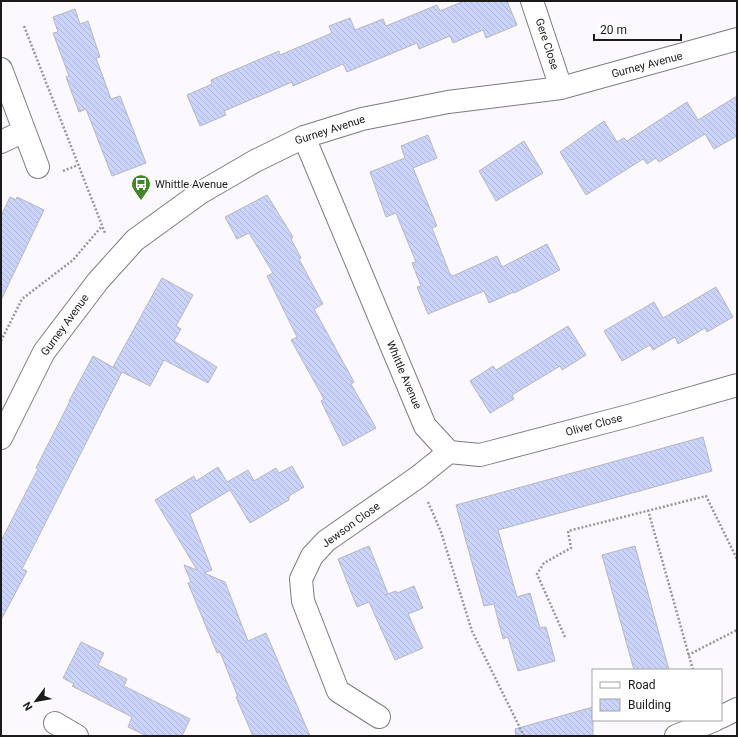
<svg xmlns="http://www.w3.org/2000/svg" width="738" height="737" viewBox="0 0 738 737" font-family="Roboto,sans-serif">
<defs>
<pattern id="building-back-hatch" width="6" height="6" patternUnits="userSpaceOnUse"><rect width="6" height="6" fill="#cbd4fc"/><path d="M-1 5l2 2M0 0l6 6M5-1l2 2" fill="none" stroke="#aeb5d7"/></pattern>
</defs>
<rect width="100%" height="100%" fill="#fbf9fd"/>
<path fill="url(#building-back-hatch)" stroke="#b6b8bc" d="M464 1H507L517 25 486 38 483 30 453 43 450 36 419 49 417 43 347 72 343 64 293 86 292 82 269 92 224 111 226 115 200 126 187 95 212 84 211 80 279 51 280 55 332 33 329 26 350 18 355 30 383 19 386 26 437 5 440 11Z
M75 9 80 24 88 21 100 57 96 58 111 99 120 96 146 163 112 176 86 109 79 112 66 77 69 76 53 33 58 32 53 17Z
M737 96V136L714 149 705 134 659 162 656 158 647 164 643 159 586 195 560 152 604 121 617 142 624 138 627 141 687 102 698 120Z
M428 135 437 158 413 168 437 226 432 228 450 274 453 276 497 256 502 267 547 244 560 270 514 293V292L489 303 484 291 428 314 417 287 421 286 412 263 416 262 396 213 386 217 370 172 405 158 401 146Z
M524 141 543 173 496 201 479 171Z
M267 195 293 237 291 239 301 258 299 259 323 304 314 309 354 382 351 384 376 428 343 446 321 401 324 399 291 340 297 337 267 276 273 273 249 233 237 239 225 217Z
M10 197 16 200 17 197 44 210 1 300V216Z
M162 278 193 295 176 326 181 329 174 341 217 367 208 383 164 360 150 386 122 372 22 569 27 571 1 620V541L38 469 36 468 70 401H69L93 356 118 370 113 367Z
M716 287 733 317 707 332 705 328 678 344 675 337 653 350 650 345 622 361 604 331 654 302 663 318Z
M568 326 586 355 562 370 560 366 512 395 514 399 490 413 470 381 493 366 496 370Z
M703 437 712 471 498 530 517 597 530 593 540 628 546 627 555 661 518 671 508 637 503 639 494 604 484 606 456 505Z
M292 466 304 487 289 496V500L250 523 230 490 190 514 212 570 204 573 225 582 248 641 266 633 310 736H253L236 697H238L220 652 217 653 188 583 191 582 184 565 197 570 155 500 194 476 196 481 218 467 227 482 248 470 254 481 276 468 279 473Z
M369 546 388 594 385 595 396 591 397 593 414 586 423 608 408 614 423 648 395 660 369 602 357 607 338 559Z
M635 546 669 670H634L602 555Z
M81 642 104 653 98 665 127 679 124 686 190 719 182 736H147L128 727 132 717 72 686 74 684 63 678Z
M593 707V736H516L515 729Z"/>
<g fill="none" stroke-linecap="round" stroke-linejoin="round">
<g stroke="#7d7b7f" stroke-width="24">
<path id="street" d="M532 1 561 88
M1 69 38 167
M304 137 425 426 449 452
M1 142 24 131
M1 438 44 352 98 281 135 240 200 193 255 161 304 137 362 119 448 102 561 88 737 39
M449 452 480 455 632 415 737 385
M379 717 338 691 303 601 301 579 312 556 326 541 418 477 449 452
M721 717 737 709
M55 723 77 736
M676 736 715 720"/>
</g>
<path stroke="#979699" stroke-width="2.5" stroke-dasharray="2 2" stroke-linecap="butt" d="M24 26 105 233
M63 171 78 165
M1 341 22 299 73 260 102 226
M428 502 441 532 472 631 524 736
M648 510 693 670
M565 637 537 574 544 563 571 548 568 531 706 496 737 559
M688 655 737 630"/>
<use href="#street" stroke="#fff" stroke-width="22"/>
</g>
<defs>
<g id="bus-pin" transform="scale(1)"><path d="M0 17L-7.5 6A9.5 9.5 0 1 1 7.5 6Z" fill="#448527" stroke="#fff"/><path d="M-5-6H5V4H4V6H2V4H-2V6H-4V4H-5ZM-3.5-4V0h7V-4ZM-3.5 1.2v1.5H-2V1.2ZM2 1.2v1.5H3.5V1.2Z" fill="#fff"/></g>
</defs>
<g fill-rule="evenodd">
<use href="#bus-pin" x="141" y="184"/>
</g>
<g text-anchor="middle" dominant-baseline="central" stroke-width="3.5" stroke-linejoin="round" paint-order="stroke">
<g font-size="11" fill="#1b1b1c" stroke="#fff">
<text transform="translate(547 44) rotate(72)">Gere Close</text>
<text transform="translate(647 65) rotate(-15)">Gurney Avenue</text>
<text transform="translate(330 130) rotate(-18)">Gurney Avenue</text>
<text transform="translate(65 325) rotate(-54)">Gurney Avenue</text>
<text transform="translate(404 375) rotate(67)">Whittle Avenue</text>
<text transform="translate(594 425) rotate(-15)">Oliver Close</text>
<text transform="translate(351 525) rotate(-36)">Jewson Close</text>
</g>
<g font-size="11" fill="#1b1b1c" stroke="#fff" text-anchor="start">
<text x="155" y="184">Whittle Avenue</text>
</g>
</g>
<rect width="738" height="737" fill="none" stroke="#1b1b1c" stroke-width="4"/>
<rect x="592" y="669" width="130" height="52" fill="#ffffff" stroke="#a4a4a4"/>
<rect x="600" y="682" width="20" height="6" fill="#ffffff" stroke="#a4a4a4"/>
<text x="628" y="689" font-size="12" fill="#1b1b1c">Road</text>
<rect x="600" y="699" width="20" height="12" fill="url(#building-back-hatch)" stroke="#a4a4a4"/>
<text x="628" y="709" font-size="12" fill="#1b1b1c">Building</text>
<g transform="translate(36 701) rotate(238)" stroke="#ffffff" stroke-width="3" paint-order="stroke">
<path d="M0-3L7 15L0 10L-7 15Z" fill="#1b1b1c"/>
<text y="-6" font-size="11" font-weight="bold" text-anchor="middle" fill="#1b1b1c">N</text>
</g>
<path d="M594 34v6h87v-6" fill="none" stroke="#1b1b1c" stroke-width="2"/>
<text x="600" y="34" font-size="12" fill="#1b1b1c" stroke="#ffffff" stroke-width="3" paint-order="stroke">20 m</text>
</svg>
